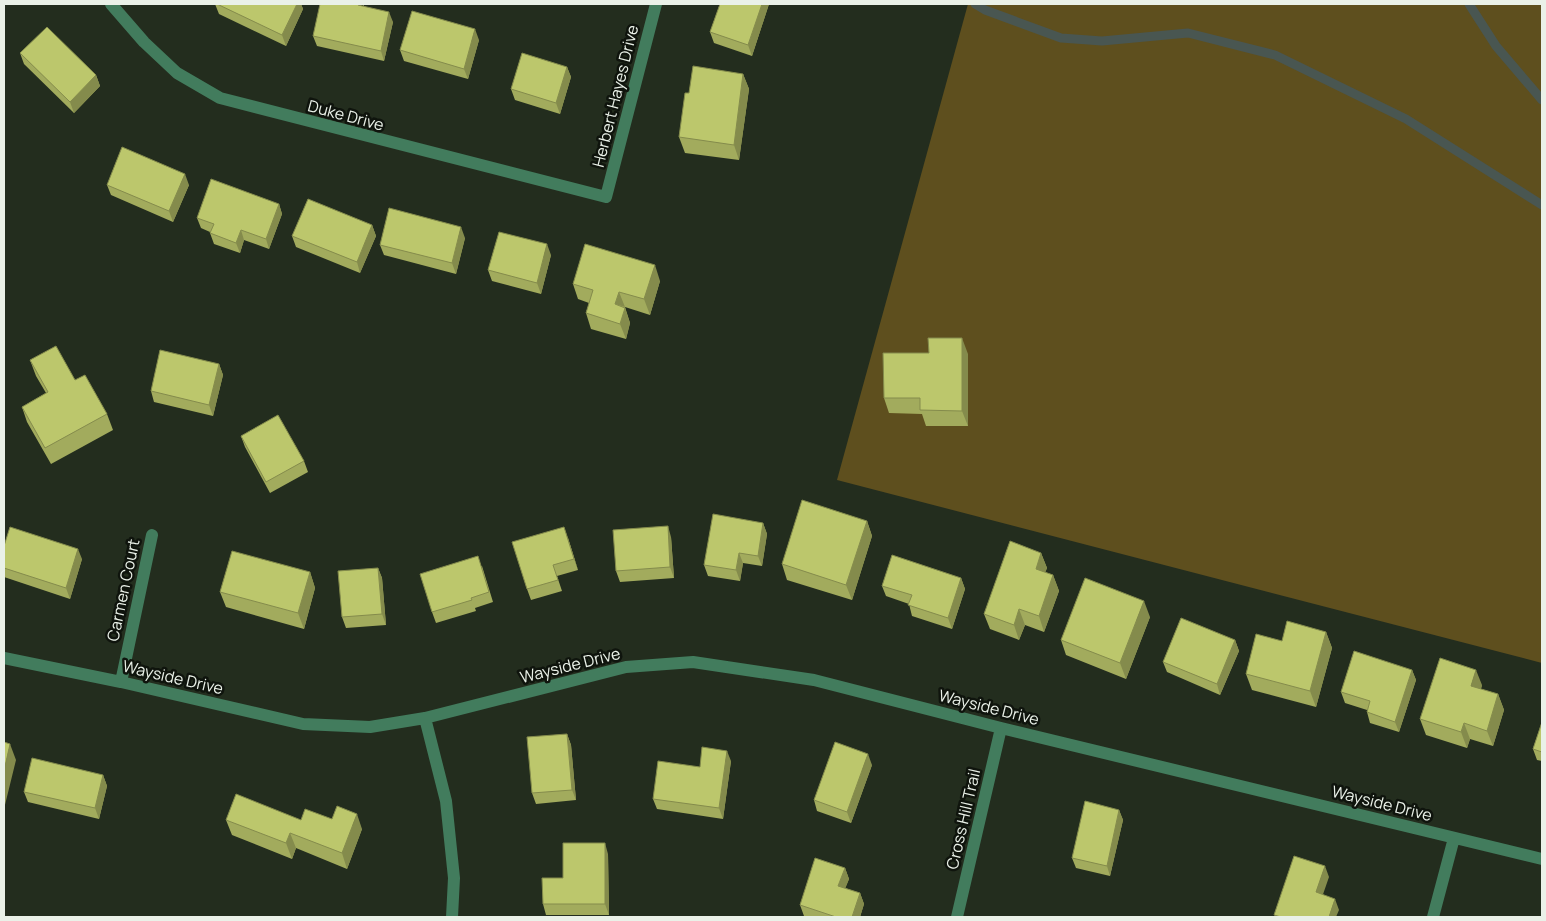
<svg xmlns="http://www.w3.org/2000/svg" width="1546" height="921" viewBox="0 0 1546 921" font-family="Manrope,sans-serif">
<rect width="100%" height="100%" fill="#232d1e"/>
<path fill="#5e4f1e" d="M968 4H1542V663L837 480Z"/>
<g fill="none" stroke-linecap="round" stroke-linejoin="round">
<path stroke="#495651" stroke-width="9" d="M975 4 985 10 1061 38 1102 41 1188 33 1275 55 1406 119 1542 205
M1469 4 1496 46 1542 100"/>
<path stroke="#427c5d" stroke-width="12" d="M111 4 144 42 177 73 220 98 606 197 656 4
M4 658 121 682 303 724 370 727 425 718 626 667 693 662 814 680 1001 728 1542 859
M121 682 152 535
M425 718 446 801 454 878 452 917
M957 917 1001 728
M1433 917 1454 838"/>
</g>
<path fill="#a2ab5d" d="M215 4H301L303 9 286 46 219 14Z
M720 4H769L752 56 714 43 710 32Z
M364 5V6L393 22 384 61 317 46 313 36Z
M479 40 468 79 404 61 400 50Z
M20 53 96 75 100 86 74 113 24 64Z
M567 67 571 77 560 114 515 100 511 89Z
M743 74 749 89 739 160 685 153 679 137 689 93Z
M107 185H189L173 222 111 195Z
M279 204 282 214 269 249 244 240 240 253 214 244 210 233V232L201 228 197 218Z
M372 225 376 236 360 273 296 247 292 236Z
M465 238 456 274 384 255 380 245Z
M551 255 541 294 492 281 488 270Z
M660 281 650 315 625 307 630 323 626 339 591 329 586 313 589 303 578 299 573 284Z
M968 354V426H926L922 414 889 413 884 398Z
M30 360 75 380 107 414 113 430 51 464 27 422 22 407 46 393 36 376Z
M219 364 223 375 213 416 154 402 151 391Z
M241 436 304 461 308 472 270 493 245 447Z
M867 521 872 536 852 600 787 580 782 564Z
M763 523 767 534 762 566 743 563 740 581 708 576 704 565Z
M671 537 674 578 620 582 616 571Z
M568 538 578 570 557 576 562 591 531 600 527 589Z
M4 546 82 559 70 599 4 577Z
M1041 553 1047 568 1045 572 1053 575 1059 591 1044 632 1025 625 1019 640 990 629 984 614Z
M482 566 493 602 475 608 476 611 436 623 432 612Z
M378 568 382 578 386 625 346 628 342 617Z
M310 572 315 588 304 629 226 607 220 592Z
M961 578 965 589 952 629 912 616 909 604 886 596 882 586Z
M1150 617 1126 679 1066 655 1061 640Z
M1326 632 1332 648 1316 707 1252 690 1246 674 1282 641Z
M1235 640 1239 651 1220 695 1167 672 1163 662Z
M1412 670 1416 680 1399 732 1370 723 1367 712V710L1345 703 1341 692Z
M1482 685 1481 689 1498 694 1504 710 1493 746 1470 739 1467 748 1426 735 1420 719Z
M1542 722V761L1537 760 1533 749Z
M567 734 571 745 576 800 536 804 532 793Z
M731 761 723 819 657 809 653 799 700 767Z
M872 765 851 823 817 811 814 800Z
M103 775 107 786 99 819 28 802 24 792Z
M1119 810 1123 820 1110 876 1076 868 1072 858Z
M332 819 362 829 347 869 296 848 292 859 232 835 226 820H301Z
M608 854 609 915H546L543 904 563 878Z
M845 868 849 879 845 888 860 893 864 904 860 917H807L804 916 800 905Z"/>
<path fill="#848b4c" d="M297 4H301L303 9 286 46 282 35Z
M762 4H769L752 56 748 45Z
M389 12 393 22 384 61 381 51Z
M475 29 479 40 468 79 464 69Z
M567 67 571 77 560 114 556 103Z
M743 74 749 89 739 160 734 145Z
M96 75 100 86 74 113 70 102Z
M185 174 189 185 173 222 169 211Z
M279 204 282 214 269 249 266 239Z
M372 225 376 236 360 273 357 262Z
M461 227 465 238 456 274 452 263Z
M241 230 244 240 240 253 236 243Z
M547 244 551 255 541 294 537 283Z
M655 265 660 281 650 315 644 299Z
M619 292 625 307 615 304Z
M625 308 630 323 626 339 620 324Z
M962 338 968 354V426L962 411Z
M219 364 223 375 213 416 209 405Z
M867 521 872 536 852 600 846 585Z
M763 523 767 534 762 566 758 556Z
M668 526 671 537 674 578 670 567Z
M564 527 568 538 578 570 574 559Z
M78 549 82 559 70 599 66 588Z
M739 553 743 563 740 581 736 570Z
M1041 553 1047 568 1041 584 1036 569Z
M378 568 382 578 386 625 382 614Z
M310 572 315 588 304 629 298 613Z
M1053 575 1059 591 1044 632 1039 616Z
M961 578 965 589 952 629 948 618Z
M1144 601 1150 617 1126 679 1120 663Z
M1019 609 1025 625 1019 640 1014 625Z
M1326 632 1332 648 1316 707 1310 691Z
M1235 640 1239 651 1220 695 1217 684Z
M1412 670 1416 680 1399 732 1395 722Z
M1476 670 1482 685 1477 701 1471 686Z
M1498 694 1504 710 1493 746 1487 731Z
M1464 723 1470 739 1467 748 1461 732Z
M567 734 571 745 576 800 572 790Z
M10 744 16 760 4 809V771Z
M727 751 731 761 723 819 719 808Z
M868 754 872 765 851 823 847 812Z
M103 775 107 786 99 819 95 808Z
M1119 810 1123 820 1110 876 1107 866Z
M357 814 362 829 347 869 342 853Z
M290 833 296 848 292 859 286 843Z
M605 843 608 854 609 915 605 904Z
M1325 866 1329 877 1320 903 1316 892Z
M845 868 849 879 842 897 838 886Z
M860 893 864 904 860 917H852Z
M1335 899 1339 910 1336 917H1329Z"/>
<path fill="#bcc76c" stroke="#848b4c" d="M217 4H297L282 35Z
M320 4H358V5L389 12 381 51 313 36Z
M720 4H762L748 45 710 32Z
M412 11 475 29 464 69 400 50Z
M47 27 96 75 70 102 20 53Z
M522 53 567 67 556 103 511 89Z
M693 66 743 74 734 145 679 137 685 93H689Z
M122 147 185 174 169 211 107 185Z
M211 179 279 204 266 239 241 230 236 243 210 233 214 224 197 218Z
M308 199 372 225 357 262 292 236Z
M389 208 461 227 452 263 380 245Z
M499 232 547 244 537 283 488 270Z
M585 244 655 265 644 299 619 292 615 304 625 308 620 324 586 313 593 290 573 284Z
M928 338H962V411L920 410V398H884L883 353H929Z
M56 346 75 380 85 375 107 414 45 448 22 407 48 392 30 360Z
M160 350 219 364 209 405 151 391Z
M278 415 304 461 266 482 241 436Z
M802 500 867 521 846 585 782 564Z
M713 514 763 523 758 556 739 553 736 570 704 565Z
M668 526 670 567 616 571 613 530Z
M10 527 78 549 66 588 4 568V546Z
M564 527 574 559 553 565 558 580 527 589 512 542Z
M1010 541 1041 553 1036 569 1053 575 1039 616 1019 609 1014 625 984 614Z
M232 551 310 572 298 613 220 592Z
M892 555 961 578 948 618 908 605 912 595 882 586Z
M478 556 489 592 471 598 472 600 432 612 420 574Z
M378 568 382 614 342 617 338 571Z
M1085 578 1144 601 1120 663 1061 640Z
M1181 618 1235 640 1217 684 1163 662Z
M1287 621 1326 632 1310 691 1246 674 1256 634 1282 641Z
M1354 651 1412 670 1395 722 1367 712 1370 701 1341 692Z
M1440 658 1476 670 1471 686 1498 694 1487 731 1464 723 1461 732 1420 719Z
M1542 722V752L1533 749Z
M567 734 572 790 532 793 527 737Z
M4 742 10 744 4 771Z
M835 742 868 754 847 812 814 800Z
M702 747 727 751 719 808 653 799 658 761 700 767Z
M32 758 103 775 95 808 24 792Z
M236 794 301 820 305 809 332 819 337 806 357 814 342 853 290 833 286 843 226 820Z
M1085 801 1119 810 1107 866 1072 858Z
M563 843H605V904H543L542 878H563Z
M1294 856 1325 866 1316 892 1335 899 1329 917H1281L1274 915Z
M815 858 845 868 838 886 860 893 852 917H836L800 905Z"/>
<g text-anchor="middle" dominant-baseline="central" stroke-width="5" stroke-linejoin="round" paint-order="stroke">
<g font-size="16" fill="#eaf1e8" stroke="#0f140d">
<text transform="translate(615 96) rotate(-76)">Herbert Hayes Drive</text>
<text transform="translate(346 115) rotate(15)">Duke Drive</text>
<text transform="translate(123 590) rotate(-78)">Carmen Court</text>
<text transform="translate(570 665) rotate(-14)">Wayside Drive</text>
<text transform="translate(173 677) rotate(13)">Wayside Drive</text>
<text transform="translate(989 707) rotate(14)">Wayside Drive</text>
<text transform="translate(1382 803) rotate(14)">Wayside Drive</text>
<text transform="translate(963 819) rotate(-77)">Cross Hill Trail</text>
</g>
</g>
<rect width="1546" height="921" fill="none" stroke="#eaf1e8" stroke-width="10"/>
</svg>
